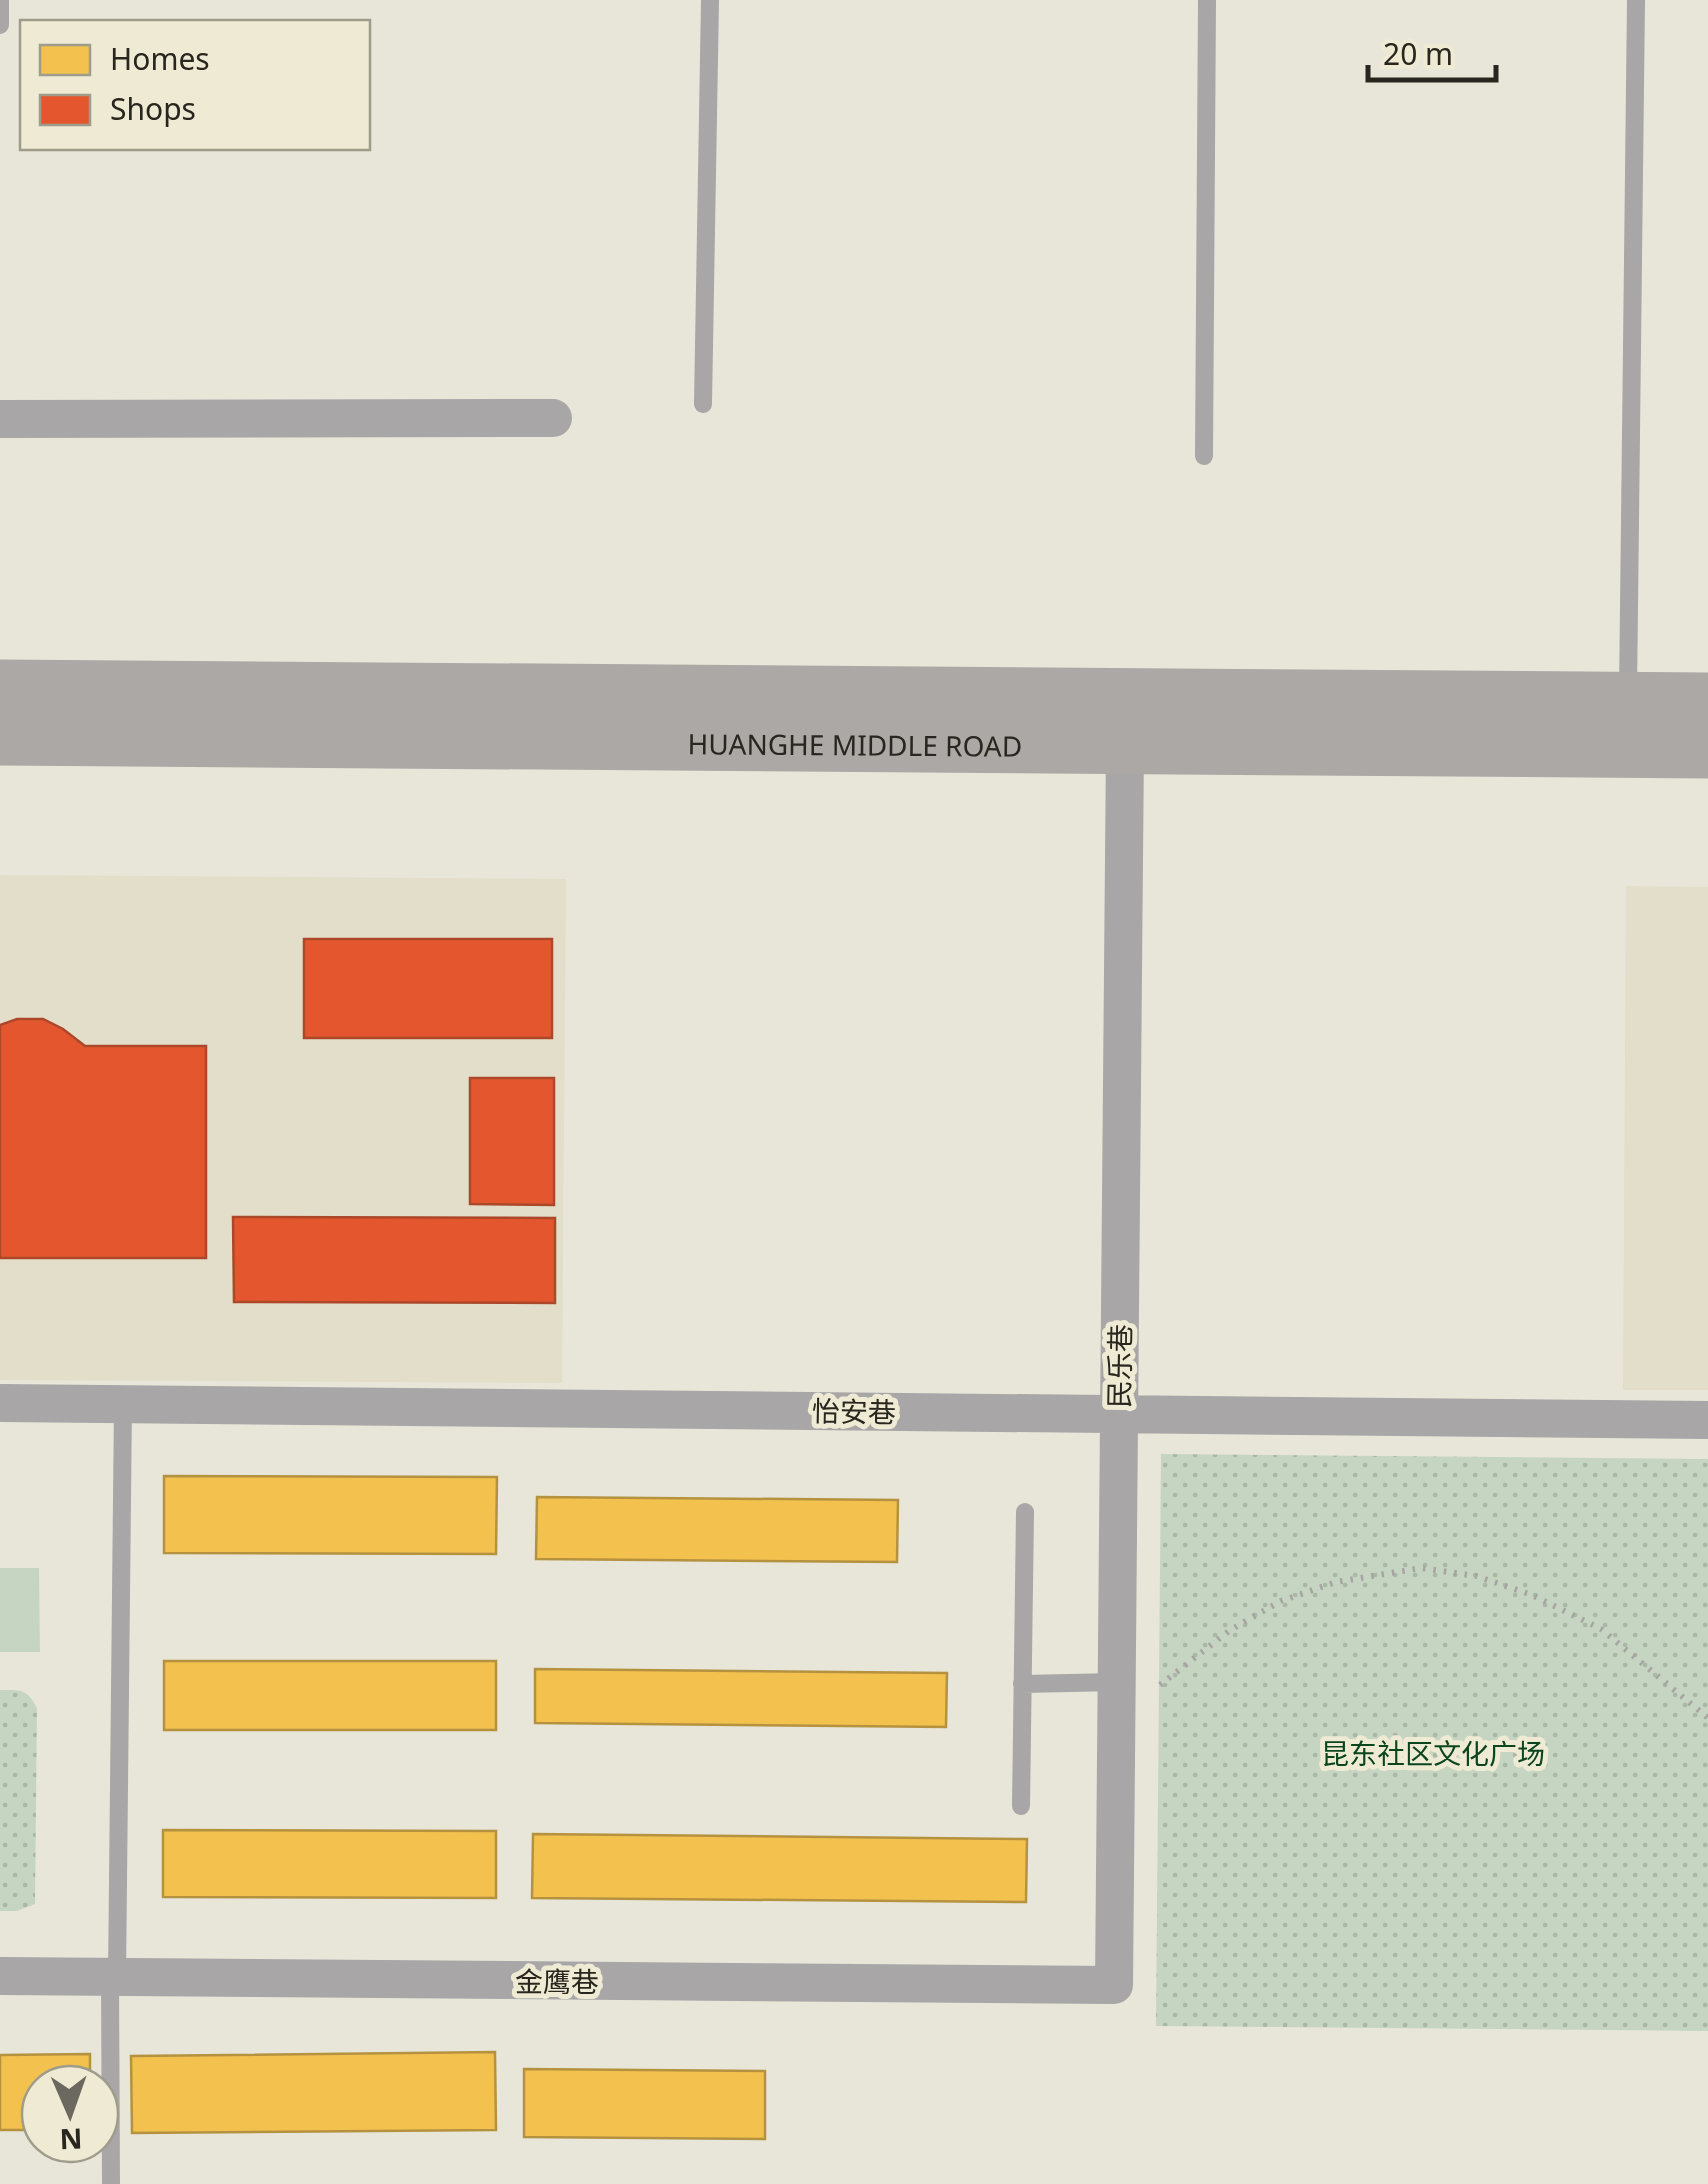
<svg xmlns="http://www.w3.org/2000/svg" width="1708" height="2184" viewBox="0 0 1708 2184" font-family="'Noto Sans','Noto Sans SC',sans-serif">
<defs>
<pattern id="grass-dots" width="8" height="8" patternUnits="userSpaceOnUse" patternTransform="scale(2.5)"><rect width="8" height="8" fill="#c6d5c2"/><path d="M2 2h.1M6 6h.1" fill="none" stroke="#aab7a6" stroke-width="1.8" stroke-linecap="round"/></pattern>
</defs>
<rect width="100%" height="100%" fill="#e8e6d9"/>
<path fill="#e2dec9" d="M0 875 566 879 562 1383 0 1380Z
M1626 886 1708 887V1390H1623Z"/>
<path fill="url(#grass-dots)" d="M1161 1454 1708 1459V2031L1156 2026Z
M0 1690C20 1690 27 1688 37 1708L35 1904 17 1911H0Z"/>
<path fill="#c6d5c2" d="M0 1568H39L40 1652H0Z"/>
<path fill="#f2c14e" stroke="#b59240" stroke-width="2.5" d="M164 1476 497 1477 496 1554 164 1553Z
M537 1497 898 1500 897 1562 536 1559Z
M164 1661H496V1730H164Z
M535 1669 947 1673 946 1727 535 1723Z
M163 1830 496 1831V1898L163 1897Z
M533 1834 1027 1839 1026 1902 532 1898Z
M495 2052 496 2130 132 2133 131 2056Z
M90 2054V2084H40V2130H0V2055Z
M524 2069 765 2071V2139L524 2137Z"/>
<path fill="#e4572e" stroke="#ac4829" stroke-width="2.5" d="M304 939H552V1038H304Z
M17 1019H43L63 1029 85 1046H206V1258H0V1025Z
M470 1078H554V1205L470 1204Z
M233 1217 555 1218V1303L234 1302Z"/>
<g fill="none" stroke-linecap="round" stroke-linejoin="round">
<path stroke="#a7a5a3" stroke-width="6" stroke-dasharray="2.5 8" stroke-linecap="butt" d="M1160 1685 1230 1630 1281 1601 1336 1582 1421 1568 1476 1576 1532 1595 1601 1629 1708 1718"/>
<path stroke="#a8a6a6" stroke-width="18" d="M0 25V0
M703 404 710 0
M1204 456 1207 0
M1628 694 1636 0
M1022 1684 1117 1682
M1021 1806 1025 1512
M110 1977 111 2184
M117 1977 123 1404"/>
<path stroke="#a8a6a6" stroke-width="38" d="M0 419 553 418
M0 1403 1708 1420
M0 1976 1114 1985 1125 747"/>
<g stroke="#aba8a5" stroke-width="55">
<path d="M0 687 1708 700"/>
<path id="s1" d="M0 738 1708 751"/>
</g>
</g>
<g text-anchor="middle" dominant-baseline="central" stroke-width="10" stroke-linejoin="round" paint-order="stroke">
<g font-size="28" fill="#28261e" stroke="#eeead3">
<text stroke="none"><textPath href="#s1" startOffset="855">HUANGHE MIDDLE ROAD</textPath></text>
<text transform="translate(1119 1366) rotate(-89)">民乐巷</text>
<text transform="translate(854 1411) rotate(1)">怡安巷</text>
<text x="557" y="1981">金鹰巷</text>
</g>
<g font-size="28" fill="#0a451e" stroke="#eeead3">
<text x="1433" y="1753">昆东社区文化广场</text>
</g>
</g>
<rect x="20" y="20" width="350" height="130" fill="#eeead3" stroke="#9f9c8b" stroke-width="2.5"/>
<rect x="40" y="45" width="50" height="30" fill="#f2c14e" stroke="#9f9c8b" stroke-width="2.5"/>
<text x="110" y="70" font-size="30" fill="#28261e">Homes</text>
<rect x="40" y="95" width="50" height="30" fill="#e4572e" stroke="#9f9c8b" stroke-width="2.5"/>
<text x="110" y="120" font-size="30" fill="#28261e">Shops</text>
<g transform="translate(70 2114) rotate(178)"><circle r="48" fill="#eeead3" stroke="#9f9c8b" stroke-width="2.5"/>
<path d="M0-8L18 38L0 25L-18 38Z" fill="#6b695f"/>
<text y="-15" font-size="28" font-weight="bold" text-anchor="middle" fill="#28261e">N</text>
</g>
<path d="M1368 65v15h128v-15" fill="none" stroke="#28261e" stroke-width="5"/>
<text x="1383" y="65" font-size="30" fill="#28261e" stroke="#eeead3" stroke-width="8" paint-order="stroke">20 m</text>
</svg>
